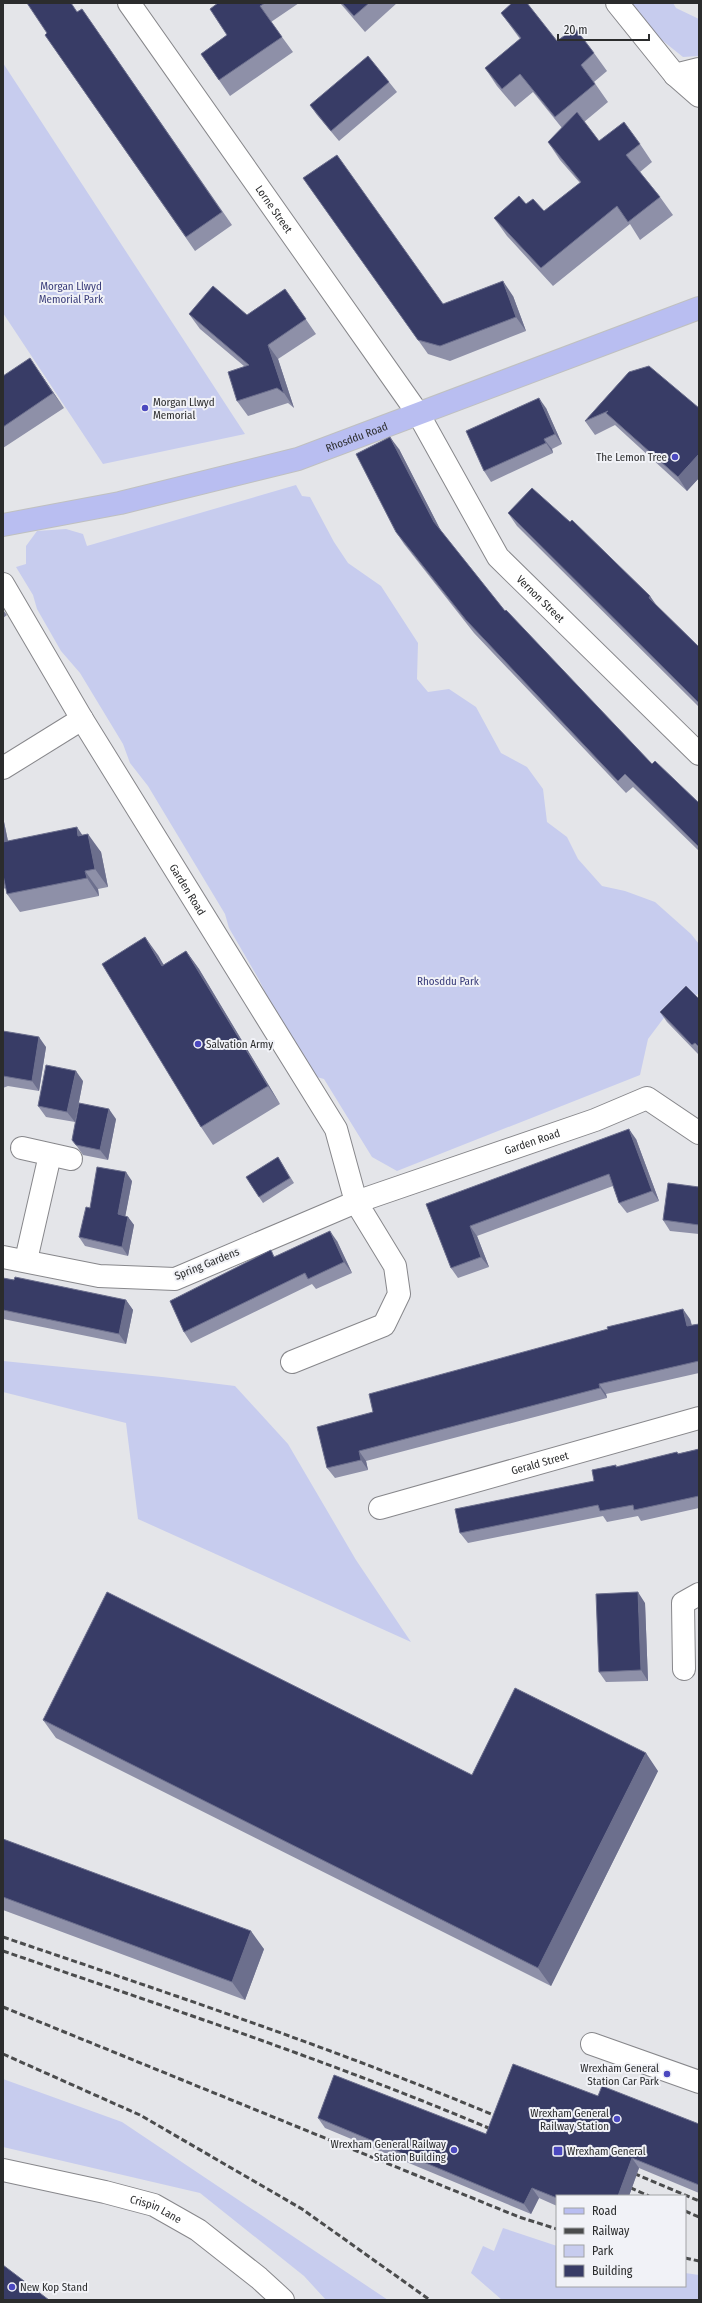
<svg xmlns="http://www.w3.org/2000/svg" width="702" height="2303" font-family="'Fira Sans Condensed',sans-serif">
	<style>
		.green { fill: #c7ccee }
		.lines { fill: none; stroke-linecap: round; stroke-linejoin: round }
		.minor-casing { stroke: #87878b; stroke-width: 24 }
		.major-casing { stroke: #bfc0c0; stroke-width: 24 }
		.minor { stroke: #fff; stroke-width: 22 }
		.major { stroke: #b9bef1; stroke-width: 22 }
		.rail { stroke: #4b4c4d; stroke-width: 3; stroke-dasharray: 6 3; stroke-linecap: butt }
		.wall { fill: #8e90a8 }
		.shaded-wall { fill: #6c6f8d }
		.building { fill: #383c66; stroke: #6c6f8d }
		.poi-dot { fill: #4b48bf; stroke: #f1f2f7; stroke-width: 1.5 }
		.labels { text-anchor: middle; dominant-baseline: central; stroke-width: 4; stroke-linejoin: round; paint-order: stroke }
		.street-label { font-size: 11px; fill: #2b2c2d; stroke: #f1f2f7 }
		.park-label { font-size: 11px; fill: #3b3e7b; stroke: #f1f2f7 }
		.poi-label { font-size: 11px; fill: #2b2c2d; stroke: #f1f2f7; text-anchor: start }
	</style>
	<rect width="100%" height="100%" fill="#e4e5e9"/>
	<path class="green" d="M628 3H673L676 8 699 19V56L683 57 643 25Z
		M3 63 245 434 103 464 3 313Z
		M296 485 302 496 310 497 334 542 348 563 381 586 418 643 417 679 428 692 449 689 476 707 501 753 527 767 543 789 547 822 567 837 578 859 602 886 625 891 655 902 691 934 699 944V993L683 1006 675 1003 648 1039 640 1075 397 1171 372 1157 324 1079 313 1076 288 1037 258 978 229 928 225 914 148 786 130 763 123 744 80 673 61 651 37 609 33 595 16 567 26 564V546L37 531 66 529 83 534 87 546Z
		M3 1361 162 1377 235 1386 288 1444 356 1560 411 1642 138 1519 126 1423 3 1392Z
		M3 2079 122 2122 388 2300H326L304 2276 200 2193 3 2147Z
		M503 2228 557 2246V2286H685V2273L699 2275V2300H502L471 2273 483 2246 494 2251Z"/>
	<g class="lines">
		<defs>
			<g id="minor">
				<path id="s1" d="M129 3 419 415 498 557 699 754"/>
				<path d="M617 3 675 75 699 96"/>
				<path d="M675 75 699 69"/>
				<path id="s2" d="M3 584 82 719 336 1129 356 1202 175 1279 99 1276 3 1257"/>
				<path d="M3 768 82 719"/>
				<path d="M22 1148 71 1159"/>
				<path d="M26 1260 50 1155"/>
				<path id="s3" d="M292 1362 384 1325 399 1294 395 1266 356 1202 595 1120 647 1098 699 1133"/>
				<path id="s4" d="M380 1508 699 1418"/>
				<path d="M684 1669 683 1603 699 1594"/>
				<path d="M592 2044 699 2082"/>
				<path id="s5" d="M3 2170 105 2192 154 2205 198 2230 259 2278 283 2300"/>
			</g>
			<g id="major">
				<path id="s6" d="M3 525 120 503 298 459 699 308"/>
			</g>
		</defs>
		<use href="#minor" class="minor-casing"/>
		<use href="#major" class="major-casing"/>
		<use href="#minor" class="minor"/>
		<use href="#major" class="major"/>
		<path class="rail" d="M3 1937C171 1994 339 2050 503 2119
			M3 1951C169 2008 336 2063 498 2132
			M3 2007 519 2217 557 2229
			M3 2054 140 2115 302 2209 430 2300
			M626 2170 699 2201
			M622 2184 649 2196
			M685 2211 699 2217
			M685 2258 699 2261"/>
	</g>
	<path class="wall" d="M218 3H299L271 22 293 52 230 96 201 54 227 35Z
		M340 3H397L365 32Z
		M82 9 232 225 195 251 45 35Z
		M501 13 557 41 594 53 607 71 594 82 608 102 584 122 599 141 640 144 652 162 640 172 660 197 673 215 640 240 630 224 553 286 507 236 494 218 526 204 544 211 580 183 560 160 548 142 562 128 533 92 515 107 497 86 485 68 520 39Z
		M389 82 397 92 339 141 317 115 310 105Z
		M303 178 443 304 513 296 526 331 450 361 428 354Z
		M285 289 316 334 278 359 294 408 288 403 248 416 237 401 244 366 200 329 189 314 247 315Z
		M629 372 699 408V478L687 491 615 425 595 435 585 421Z
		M40 373 64 408 3 448V376Z
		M546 408 562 444 552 449 553 453 491 482 484 471Z
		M399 449 441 531 505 611 652 764 699 803V851L633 787 626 793 474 633 404 544 396 532Z
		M508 513 656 605 699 647V707L517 526Z
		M3 610 7 615 3 618Z
		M3 817 8 841 83 835 101 852 108 887 98 889 99 896 20 912 7 894 6 888 3 889Z
		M186 951 199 969 280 1104 213 1145 201 1127 158 955 163 965Z
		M699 999V1055L667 1022 660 1012Z
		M3 1031 46 1047 39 1091 8 1086 3 1088Z
		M83 1081 75 1122 46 1117 38 1106Z
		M116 1119 108 1160 83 1155 76 1145Z
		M636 1139 659 1201 627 1213 619 1203 613 1186 477 1236 489 1267 458 1278 451 1268 426 1204Z
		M278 1157 294 1183 263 1203 259 1197Z
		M132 1181 125 1216 128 1217 134 1225 128 1256 85 1246 79 1237 90 1208Z
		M699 1187V1234L670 1231 663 1220Z
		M337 1241 352 1273 316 1289 312 1284 191 1343 184 1332 275 1256Z
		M3 1278 126 1300 133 1310 126 1344 3 1319Z
		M690 1319 692 1325 699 1324V1373L606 1394 607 1398 366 1461 368 1470 335 1478 327 1468 373 1412Z
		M699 1449V1508L641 1521 638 1516 607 1522 603 1516 468 1543 460 1533 594 1481 617 1467Z
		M645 1603 648 1681 606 1682 599 1672Z
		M43 1720 472 1775 658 1771 551 1986 56 1738Z
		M3 1839 264 1949 245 2000 3 1910Z
		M598 2096 699 2124V2193L639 2168 629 2196H557V2206L539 2198 531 2214 325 2128 318 2118 486 2134Z"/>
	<path class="shaded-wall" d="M503 281 513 296 526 331 516 317Z
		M268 345 278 359 294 408 284 393Z
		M30 358 40 373 64 408 53 393Z
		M539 398 546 408 562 444 555 434Z
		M390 437 399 449 443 535 434 522Z
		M544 439 552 449 553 453 546 443Z
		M699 454V478L687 491 678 477Z
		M650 596 659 609 649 598Z
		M3 817 12 861 3 848Z
		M77 827 89 845 78 836Z
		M88 834 101 852 108 887 95 869Z
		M85 871 98 889 99 896 87 878Z
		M145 937 158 955 175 984 162 966Z
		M186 951 199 969 280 1104 268 1086Z
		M39 1037 46 1047 39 1091 32 1081Z
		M76 1071 83 1081 75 1122 67 1112Z
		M109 1109 116 1119 108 1160 100 1150Z
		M629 1129 636 1139 659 1201 652 1191Z
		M126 1172 132 1181 124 1223 118 1214Z
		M128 1217 134 1225 128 1256 122 1247Z
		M470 1226 477 1236 489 1267 481 1257Z
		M330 1231 337 1241 352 1273 344 1262Z
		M126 1300 133 1310 126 1344 119 1334Z
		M683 1309 690 1319 694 1336 687 1326Z
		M599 1384 606 1394 607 1398 600 1388Z
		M359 1451 366 1461 368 1470 361 1460Z
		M638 1592 645 1603 648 1681 641 1670Z
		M646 1753 658 1771 551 1986 538 1968Z
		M251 1931 264 1949 245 2000 232 1982Z
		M632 2158 639 2168 629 2196H618Z
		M532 2188 539 2198 531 2214 524 2204Z"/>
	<path class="building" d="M27 3H71L77 12 82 9 222 212 186 237 45 35 47 33Z
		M218 3H265L260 6 282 37 219 80 201 54 227 35 210 9Z
		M342 3H369L354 16Z
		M512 3H527L557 41 575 28 594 53 581 65 595 84 555 117 520 74 502 89 485 68 521 38 501 13Z
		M368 56 389 82 331 131 310 105Z
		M577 112 599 141 624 122 640 144 626 155 660 197 628 222 617 206 541 268 494 218 519 196 526 204 533 199 544 211 581 182 548 142Z
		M337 155 443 304 503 281 516 317 440 346 418 340 303 178Z
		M213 286 247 315 285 289 306 319 268 345 284 393 277 388 237 401 228 372 249 365 189 314Z
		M30 358 53 393 3 427V376Z
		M649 366 699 408V454L678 477 606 413 608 411 585 421 629 372Z
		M539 398 555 434 544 439 546 443 484 471 466 431Z
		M390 437 434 522 505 611 506 610 652 764 655 761 699 803V847L625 774 618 781 466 620 396 532 356 454Z
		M532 488 570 522 572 520 650 596 649 598 699 647V703L508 513Z
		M77 827 78 836 88 834 95 869 85 871 87 878 7 894 3 875V842Z
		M145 937 162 966 186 951 268 1086 201 1127 102 964Z
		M686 986 699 999V1047L695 1043 692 1045 660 1012Z
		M3 1031 39 1037 32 1081 3 1076Z
		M46 1065 76 1071 67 1112 38 1106Z
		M79 1103 109 1109 100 1150 76 1145 72 1140Z
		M629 1129 652 1191 619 1203 609 1174 470 1226 481 1257 451 1268 426 1204Z
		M278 1157 290 1178 259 1197 246 1177Z
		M97 1167 126 1172 118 1214 128 1217 122 1247 79 1237 86 1207 90 1208Z
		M668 1183 699 1187V1225L663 1220Z
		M330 1231 344 1262 308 1279 305 1273 184 1332 170 1301 271 1250 274 1257Z
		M15 1277 126 1300 119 1334 3 1310V1278L14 1280Z
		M683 1309 687 1326 699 1324V1361L599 1384 600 1388 359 1451 361 1460 327 1468 317 1427 373 1412 369 1394 608 1329 607 1327Z
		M699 1449V1496L634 1510 633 1505 600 1511 598 1505 460 1533 455 1509 594 1481 592 1470 616 1465V1467L677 1452 678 1454Z
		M107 1592 472 1775 515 1688 646 1753 538 1968 43 1720Z
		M638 1592 641 1670 599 1672 596 1594Z
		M3 1839 251 1931 232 1982 3 1897Z
		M513 2064 598 2096 602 2086 699 2124V2185L632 2158 618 2196H557V2198L532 2188 524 2204 318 2118 334 2075 486 2134Z
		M3 2265 49 2300H3Z"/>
	<g class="poi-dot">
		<circle cx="145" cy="408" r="4"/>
		<circle cx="675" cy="457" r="4"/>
		<circle cx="198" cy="1044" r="4"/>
		<circle cx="667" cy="2074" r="4"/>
		<circle cx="617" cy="2119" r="4"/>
		<circle cx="454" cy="2150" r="4"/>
		<rect x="553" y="2146" width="10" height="10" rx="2"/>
		<circle cx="12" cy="2287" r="4"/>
	</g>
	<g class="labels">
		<g class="street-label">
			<text stroke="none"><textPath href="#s1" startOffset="252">Lorne Street</textPath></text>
			<text stroke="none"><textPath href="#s6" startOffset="365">Rhosddu Road</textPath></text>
			<text stroke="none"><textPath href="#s1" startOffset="726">Vernon Street</textPath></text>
			<text stroke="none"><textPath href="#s2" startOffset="357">Garden Road</textPath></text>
			<text stroke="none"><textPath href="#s3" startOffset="423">Garden Road</textPath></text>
			<text transform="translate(207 1264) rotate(-22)">Spring Gardens</text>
			<text stroke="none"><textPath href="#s4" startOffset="166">Gerald Street</textPath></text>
			<text stroke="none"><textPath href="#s5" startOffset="158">Crispin Lane</textPath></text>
		</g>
		<g class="park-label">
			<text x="71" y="286">Morgan Llwyd<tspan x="71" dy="13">Memorial Park</tspan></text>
			<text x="448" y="981">Rhosddu Park</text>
		</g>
		<g class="poi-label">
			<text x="153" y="402">Morgan Llwyd<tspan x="153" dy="13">Memorial</tspan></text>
			<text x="667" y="457" text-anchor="end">The Lemon Tree</text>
			<text x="206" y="1044">Salvation Army</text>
			<text x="659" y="2068" text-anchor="end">Wrexham General<tspan x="659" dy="13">Station Car Park</tspan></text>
			<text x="609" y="2113" text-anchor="end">Wrexham General<tspan x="609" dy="13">Railway Station</tspan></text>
			<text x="446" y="2144" text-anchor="end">Wrexham General Railway<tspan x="446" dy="13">Station Building</tspan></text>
			<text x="567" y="2151">Wrexham General</text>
			<text x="20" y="2287">New Kop Stand</text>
		</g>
	</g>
	<rect width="702" height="2303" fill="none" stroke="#2b2c2d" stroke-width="8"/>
	<rect x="556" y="2195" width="130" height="92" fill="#f1f2f7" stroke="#a2a3a6"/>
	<rect x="564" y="2208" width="20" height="6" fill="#b9bef1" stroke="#a2a3a6"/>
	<text x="592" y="2215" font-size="12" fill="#2b2c2d">Road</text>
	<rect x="564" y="2228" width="20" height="6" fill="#4b4c4d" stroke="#a2a3a6"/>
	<text x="592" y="2235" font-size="12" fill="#2b2c2d">Railway</text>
	<rect x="564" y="2245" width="20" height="12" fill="#c7ccee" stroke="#a2a3a6"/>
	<text x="592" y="2255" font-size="12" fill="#2b2c2d">Park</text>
	<rect x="564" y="2265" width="20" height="12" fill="#383c66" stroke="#a2a3a6"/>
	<text x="592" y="2275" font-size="12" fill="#2b2c2d">Building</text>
	<path d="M558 34v6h91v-6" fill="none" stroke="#2b2c2d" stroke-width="2"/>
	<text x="564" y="34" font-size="12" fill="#2b2c2d" stroke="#f1f2f7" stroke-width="3" paint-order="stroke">20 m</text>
</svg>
